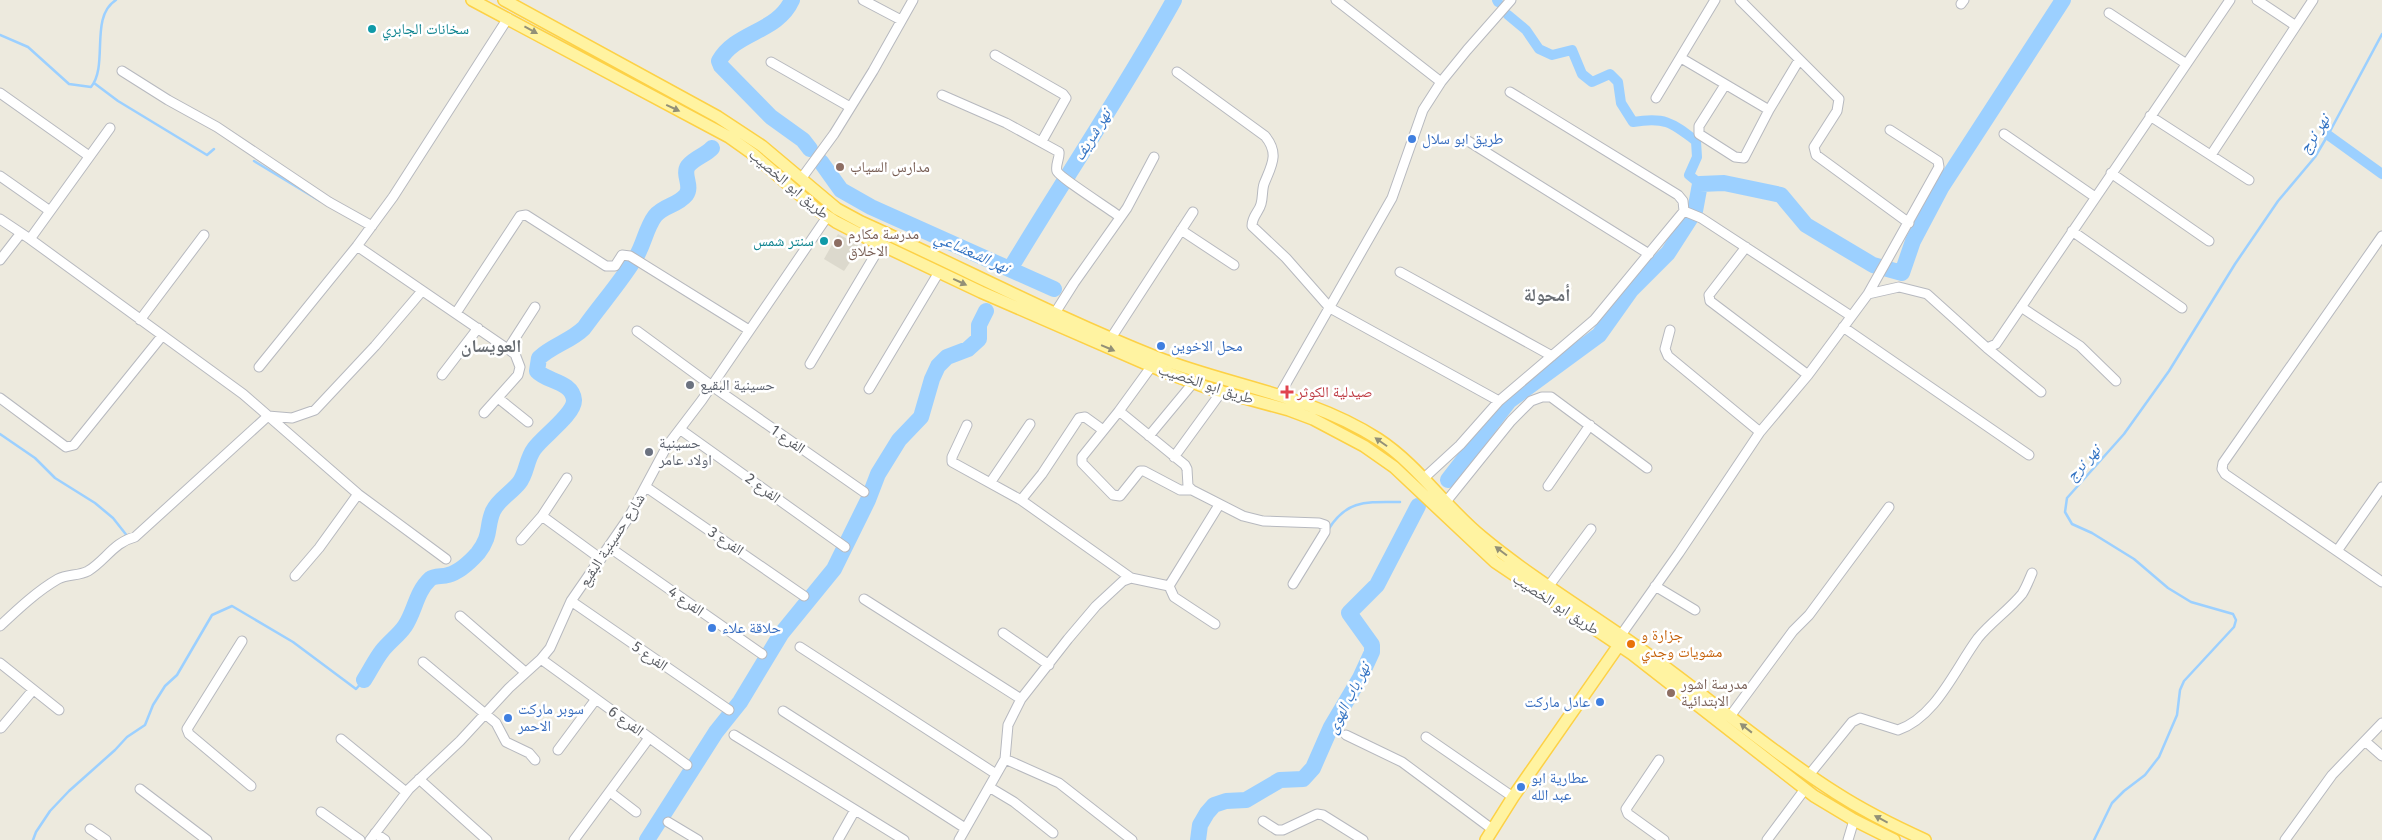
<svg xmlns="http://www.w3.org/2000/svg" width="2382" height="840" font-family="'Fira Sans','Noto Naskh Arabic',sans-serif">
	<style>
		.education { fill: #dcd9cd }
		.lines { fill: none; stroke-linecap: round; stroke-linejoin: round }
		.stream { stroke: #9cd0ff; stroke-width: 2.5 }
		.canal { stroke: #9cd0ff; stroke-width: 10 }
		.river { stroke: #9cd0ff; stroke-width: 16 }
		.minor-casing { stroke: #b7b9bf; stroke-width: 11 }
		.major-casing { stroke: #fdd146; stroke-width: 14 }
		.minor { stroke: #fff; stroke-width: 9 }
		.major { stroke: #fff3a1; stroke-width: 11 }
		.oneway { fill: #929077 }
		.culture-dot { fill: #0f9aa8; stroke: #fff; stroke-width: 2 }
		.shop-dot { fill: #3f7fe0; stroke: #fff; stroke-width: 2 }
		.education-dot { fill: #8d6e63; stroke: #fff; stroke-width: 2 }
		.worship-dot { fill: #6b7280; stroke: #fff; stroke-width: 2 }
		.health-dot { fill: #e0444e; stroke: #fff; stroke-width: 2 }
		.food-dot { fill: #e8710a; stroke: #fff; stroke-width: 2 }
		.labels { text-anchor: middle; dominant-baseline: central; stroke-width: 5; stroke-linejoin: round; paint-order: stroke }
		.culture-label { font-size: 15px; fill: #0d838f; stroke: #fff; text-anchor: start }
		.shop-label { font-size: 15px; fill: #366cbe; stroke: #fff; text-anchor: start }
		.education-label { font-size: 15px; fill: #785e54; stroke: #fff; text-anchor: start }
		.street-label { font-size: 15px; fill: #585b61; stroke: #fff }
		.worship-label { font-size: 15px; fill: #5b616d; stroke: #fff; text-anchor: start }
		.health-label { font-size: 15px; fill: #be3a42; stroke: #fff; text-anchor: start }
		.food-label { font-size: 15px; fill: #c56008; stroke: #fff; text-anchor: start }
		.water-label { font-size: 16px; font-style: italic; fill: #3373c3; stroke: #fff }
		.quarter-label { font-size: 18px; font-weight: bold; fill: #686d73; stroke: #fff }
	</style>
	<rect width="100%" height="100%" fill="#edeade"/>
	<path class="education" d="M838 234 861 246 844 271 824 259Z"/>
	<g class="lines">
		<path class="stream" d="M787 0 791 2
			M0 35 28 47 69 84 91 87C109 65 89 17 116 0
			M94 83 118 101 207 155 214 149
			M254 161 320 201
			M0 434 35 458 55 478 95 503 113 518 128 537
			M1328 530C1347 499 1367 502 1400 502
			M33 840 36 832 50 811 69 791 115 750 127 737 145 725 153 705 165 686 177 675 212 615 232 606 293 642 356 689 364 680
			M2094 840 2112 803 2124 791 2145 775 2159 757 2177 715 2180 690 2184 681 2234 627 2236 620 2233 614 2191 602 2168 588 2134 559 2092 533 2072 524 2065 512 2067 498 2124 434 2169 371 2235 264 2278 201 2315 157 2328 135 2382 34"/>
		<path class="canal" d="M1497 0 1498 2
			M1508 15 1526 30 1539 49 1552 55 1572 50 1582 74 1592 82 1610 74 1618 82 1621 103 1633 122C1665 117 1671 122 1696 141L1697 157 1689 175 1700 184
			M2328 135 2382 174"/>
		<path class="river" d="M792 0C777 33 736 31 719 61L721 66 771 117 803 140 810 149
			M821 162 841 190 871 207 1054 289
			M1010 269C1064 179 1123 92 1174 0
			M1448 480 1509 401 1599 335 1631 290 1668 253 1695 211 1700 184 1724 183 1781 195 1806 225 1873 265 1902 273 1913 241 1941 188 2063 0
			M364 680C370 671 375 660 382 651 389 642 399 635 405 626 415 611 416 592 430 579 435 575 442 577 448 575 460 572 470 562 478 553 492 535 486 527 493 511 498 500 511 493 519 483 527 473 526 460 534 449 542 437 575 414 574 400 572 381 547 382 537 371L539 358C553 345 571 341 584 328 601 304 621 282 636 257 644 244 646 228 655 216 664 205 677 206 686 195 693 186 682 175 688 166 694 158 706 155 712 148
			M647 840 716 732 740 702 781 634 834 569 868 500 878 474 899 440 921 417 932 379 938 366 947 357 968 349 979 339V325L986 311
			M1198 840 1200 825 1207 813 1214 805 1226 801 1246 800 1280 780 1303 779 1313 768 1331 727 1360 678 1372 652V645L1349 613 1377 585 1418 506"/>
		<defs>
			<path id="minor" d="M863 0 901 20
				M1336 0 1441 82
				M1740 0 1839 99 1837 111 1814 147 1816 155 1909 223
				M2257 0 2296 26
				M1961 4 1964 0
				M2109 13 2185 63
				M995 55 1063 94 1066 98 1042 141
				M1681 58 1769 110
				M771 62 850 107
				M122 71 168 100 217 127 329 202 372 226
				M1177 72 1265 136C1280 154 1271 166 1264 184 1262 190 1263 197 1261 204 1259 212 1252 216 1252 226L1286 258 1330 308 1499 401
				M1725 85 1699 126V134L1735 157 1744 158 1769 110 1799 60
				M0 93 89 156
				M942 95 1006 123 1059 152C1060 158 1055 165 1057 171 1059 177 1111 210 1120 217
				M1656 98 1715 0
				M2150 116 2249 180
				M2004 134 2095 197
				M1468 141 1649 254
				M2211 155 2313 0
				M2111 173 2209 241
				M0 176 50 211
				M801 179 834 134 873 71 913 0
				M1684 211 1701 218 1851 316
				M0 219 30 239 243 394 358 494 446 559
				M1181 230 1234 265
				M2072 231 2182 308
				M2382 236 2223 463 2222 469 2225 474 2382 582
				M30 239 110 128
				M357 246 515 354 520 367 518 375 484 413
				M1746 247 1709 295 1710 301 1808 375
				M0 260 21 233
				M1400 272 1552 356
				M1868 294 1899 287 1927 294 1987 348 1996 344 2230 0
				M2021 307 2080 346 2116 381
				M456 313 520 216 526 215 606 266H615L622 255 630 256 749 330
				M1055 313 1074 283 1127 208 1154 157
				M140 320 204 235
				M1843 327 2029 455
				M1670 330 1665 349 1668 356 1760 432
				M637 331 712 386 864 492
				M1111 338 1193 212
				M1987 348 2041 392
				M508 349 535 307
				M810 364 881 245
				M259 367 357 246 393 197 508 18
				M1151 367 1119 411 1185 465 1187 469 1188 486 1192 490 1243 516 1263 521 1319 523 1325 525V532L1293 584
				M442 375 478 328
				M869 389 939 272
				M1280 394 1392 198 1423 110 1441 82 1467 50 1511 0
				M0 398 66 447 74 445 162 336
				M498 398 528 422
				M1119 411 1082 457V463L1113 495 1120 496 1140 471H1144L1180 490H1192
				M967 425 952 457V462L1021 500 1131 578
				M681 430 845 547
				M1149 436 1193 383
				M1174 457 1222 391
				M1423 479 1460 445 1499 401 1594 320 1684 211 1683 201 1678 195 1510 92
				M990 483 1030 424
				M1548 486 1590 425
				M646 487 804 596
				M1021 500 1042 474 1079 418 1085 417 1103 430
				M1445 503 1511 421 1531 401 1542 397H1551L1647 468
				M542 516 601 559
				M521 540 542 516 567 478
				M609 547 762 654
				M2337 551 2382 487
				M295 576 319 548 358 494
				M1169 586 1219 505
				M1655 586 1695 610
				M1548 587 1591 529
				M864 599 1021 699
				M571 601 729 710
				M460 616 525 672
				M0 626C17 610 37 591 58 579 67 574 79 576 88 571 105 561 114 542 135 537L268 416 292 418 315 410 375 346 422 291
				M1003 633 1049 665
				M1621 635 1679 553 1760 432 1808 375 1868 294 1939 167 1938 161 1890 130
				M242 641 187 729 189 734 251 786
				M800 647 996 774
				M541 659 687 765
				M423 662 496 723 506 742 529 753 535 760
				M0 663 59 710
				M783 711 965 828
				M1731 715 1793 631 1809 615 1889 507
				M1 728 33 690
				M734 735 904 840
				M1346 735 1402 762 1492 829
				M1426 737 1513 797
				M341 739 406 792
				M2365 741 2382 756
				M558 750 596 699
				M1005 759 1059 783 1132 840
				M1659 760 1626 809 1628 814 1664 840
				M1809 775 1852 722 1860 718 1898 730C1936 717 1955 669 1978 638 1991 622 2009 610 2022 594 2026 588 2029 580 2032 573
				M419 779 487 840
				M989 787 1014 802 1053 833
				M140 789 207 840
				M610 792 636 812
				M321 812 360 840
				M1263 821 1277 830H1283L1317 814 1323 815 1363 840
				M668 822 698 840
				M90 829 106 840
				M375 833 385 840
				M370 840 409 789 460 741 509 688 541 659 550 648 571 601 629 517 667 446 702 400 827 217
				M574 840 649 738
				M838 840 855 810
				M959 840 1005 759 1008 725 1021 699 1068 639 1096 606 1123 581 1131 578 1169 586 1174 597 1215 624
				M1767 840 1805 789
				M1848 840 1854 820
				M2285 840 2332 775 2382 723"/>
			<path id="major" d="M472 0 729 137 753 154 815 208 836 222 867 238 981 292 1165 372 1208 388 1289 410 1313 419 1364 446 1394 467 1495 562 1632 654 1814 796 1854 820 1894 840
				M504 0 718 117 762 146 837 209 861 222C959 266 1055 317 1156 357 1230 386 1310 395 1378 439 1418 465 1445 507 1482 537 1535 581 1595 616 1650 656 1712 701 1772 752 1836 793 1864 811 1894 826 1925 840
				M1486 840 1513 797 1619 645"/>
		</defs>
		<use href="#minor" class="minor-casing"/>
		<use href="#major" class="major-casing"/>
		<use href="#minor" class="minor"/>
		<use href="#major" class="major"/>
	</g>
	<defs><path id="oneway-solid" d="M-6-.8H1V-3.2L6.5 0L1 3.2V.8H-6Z" transform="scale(1.25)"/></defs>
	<g class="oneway">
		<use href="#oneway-solid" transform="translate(531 30) rotate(29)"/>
		<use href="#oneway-solid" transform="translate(673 108) rotate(25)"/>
		<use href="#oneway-solid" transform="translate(960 282) rotate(25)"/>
		<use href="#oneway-solid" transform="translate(1108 348) rotate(23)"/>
		<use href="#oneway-solid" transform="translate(1381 442) rotate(-145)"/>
		<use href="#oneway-solid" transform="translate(1501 551) rotate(-143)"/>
		<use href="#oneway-solid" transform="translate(1746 728) rotate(-142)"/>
		<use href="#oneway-solid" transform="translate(1881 819) rotate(-152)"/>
	</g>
	<g class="culture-dot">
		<circle cx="372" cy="29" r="5"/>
		<circle cx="824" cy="241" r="5"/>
	</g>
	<g class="shop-dot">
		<circle cx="1412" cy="139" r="5"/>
		<circle cx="1161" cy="346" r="5"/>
		<circle cx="712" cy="628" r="5"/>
		<circle cx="1600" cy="702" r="5"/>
		<circle cx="508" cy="718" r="5"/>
		<circle cx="1521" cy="787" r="5"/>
	</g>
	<g class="education-dot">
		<circle cx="840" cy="167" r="5"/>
		<circle cx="838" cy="243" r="5"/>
		<circle cx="1671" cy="693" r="5"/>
	</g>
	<g class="worship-dot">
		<circle cx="690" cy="385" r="5"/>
		<circle cx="649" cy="452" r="5"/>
	</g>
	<path class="health-dot" d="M1284.5 384.5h5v5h5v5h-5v5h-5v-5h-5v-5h5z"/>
	<circle class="food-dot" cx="1631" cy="644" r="5"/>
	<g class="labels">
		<g class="culture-label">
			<text x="382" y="29">سخانات الجابري</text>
			<text x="814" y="241" text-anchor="end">سنتر شمس</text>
		</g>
		<g class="shop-label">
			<text x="1422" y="139">طريق ابو سلال</text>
			<text x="1171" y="346">محل الاخوين</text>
			<text x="722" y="628">حلاقة علاء</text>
			<text x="1590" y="702" text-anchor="end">عادل ماركت</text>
			<text x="518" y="709">سوبر ماركت<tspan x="518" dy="17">الاحمر</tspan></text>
			<text x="1531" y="778">عطارية ابو<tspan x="1531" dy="17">عبد الله</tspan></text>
		</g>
		<g class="education-label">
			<text x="850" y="167">مدارس السياب</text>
			<text x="848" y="234">مدرسة مكارم<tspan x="848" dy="17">الاخلاق</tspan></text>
			<text x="1681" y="684">مدرسة اشور<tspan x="1681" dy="17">الابتدائية</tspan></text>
		</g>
		<g class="street-label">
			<text transform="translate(789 184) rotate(40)">طريق ابو الخصيب</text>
			<text transform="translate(1206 384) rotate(18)">طريق ابو الخصيب</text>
			<text transform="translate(788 439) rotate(35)">الفرع 1</text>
			<text transform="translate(763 488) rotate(36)">الفرع 2</text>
			<text transform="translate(612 540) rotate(-57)">شارع حسينية البقيع</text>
			<text transform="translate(726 541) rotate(34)">الفرع 3</text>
			<text transform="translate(686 601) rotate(35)">الفرع 4</text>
			<text transform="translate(1556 604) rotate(33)">طريق ابو الخصيب</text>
			<text transform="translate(650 656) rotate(35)">الفرع 5</text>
			<text transform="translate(626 721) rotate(36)">الفرع 6</text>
		</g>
		<g class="worship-label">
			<text x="700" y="385">حسينية البقيع</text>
			<text x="659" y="443">حسينية<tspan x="659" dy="17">اولاد عامر</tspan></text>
		</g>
		<g class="health-label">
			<text x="1297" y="392">صيدلية الكوثر</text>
		</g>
		<g class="food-label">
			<text x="1641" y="635">جزارة و<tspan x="1641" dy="17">مشويات وجدي</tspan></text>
		</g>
		<g class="water-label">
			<text transform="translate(2314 134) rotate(-57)">نهر نرج</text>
			<text transform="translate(1092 135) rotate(-59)">نهر شريف</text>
			<text transform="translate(972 252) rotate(24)">نهر الشعشاعي</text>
			<text transform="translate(2083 463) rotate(-48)">نهر نرج</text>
			<text transform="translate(1348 698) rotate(-63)">نهر باب الهوى</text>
		</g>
		<g class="quarter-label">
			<text x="1547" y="295">أمحولة</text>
			<text x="491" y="346">العويسان</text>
		</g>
	</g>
</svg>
